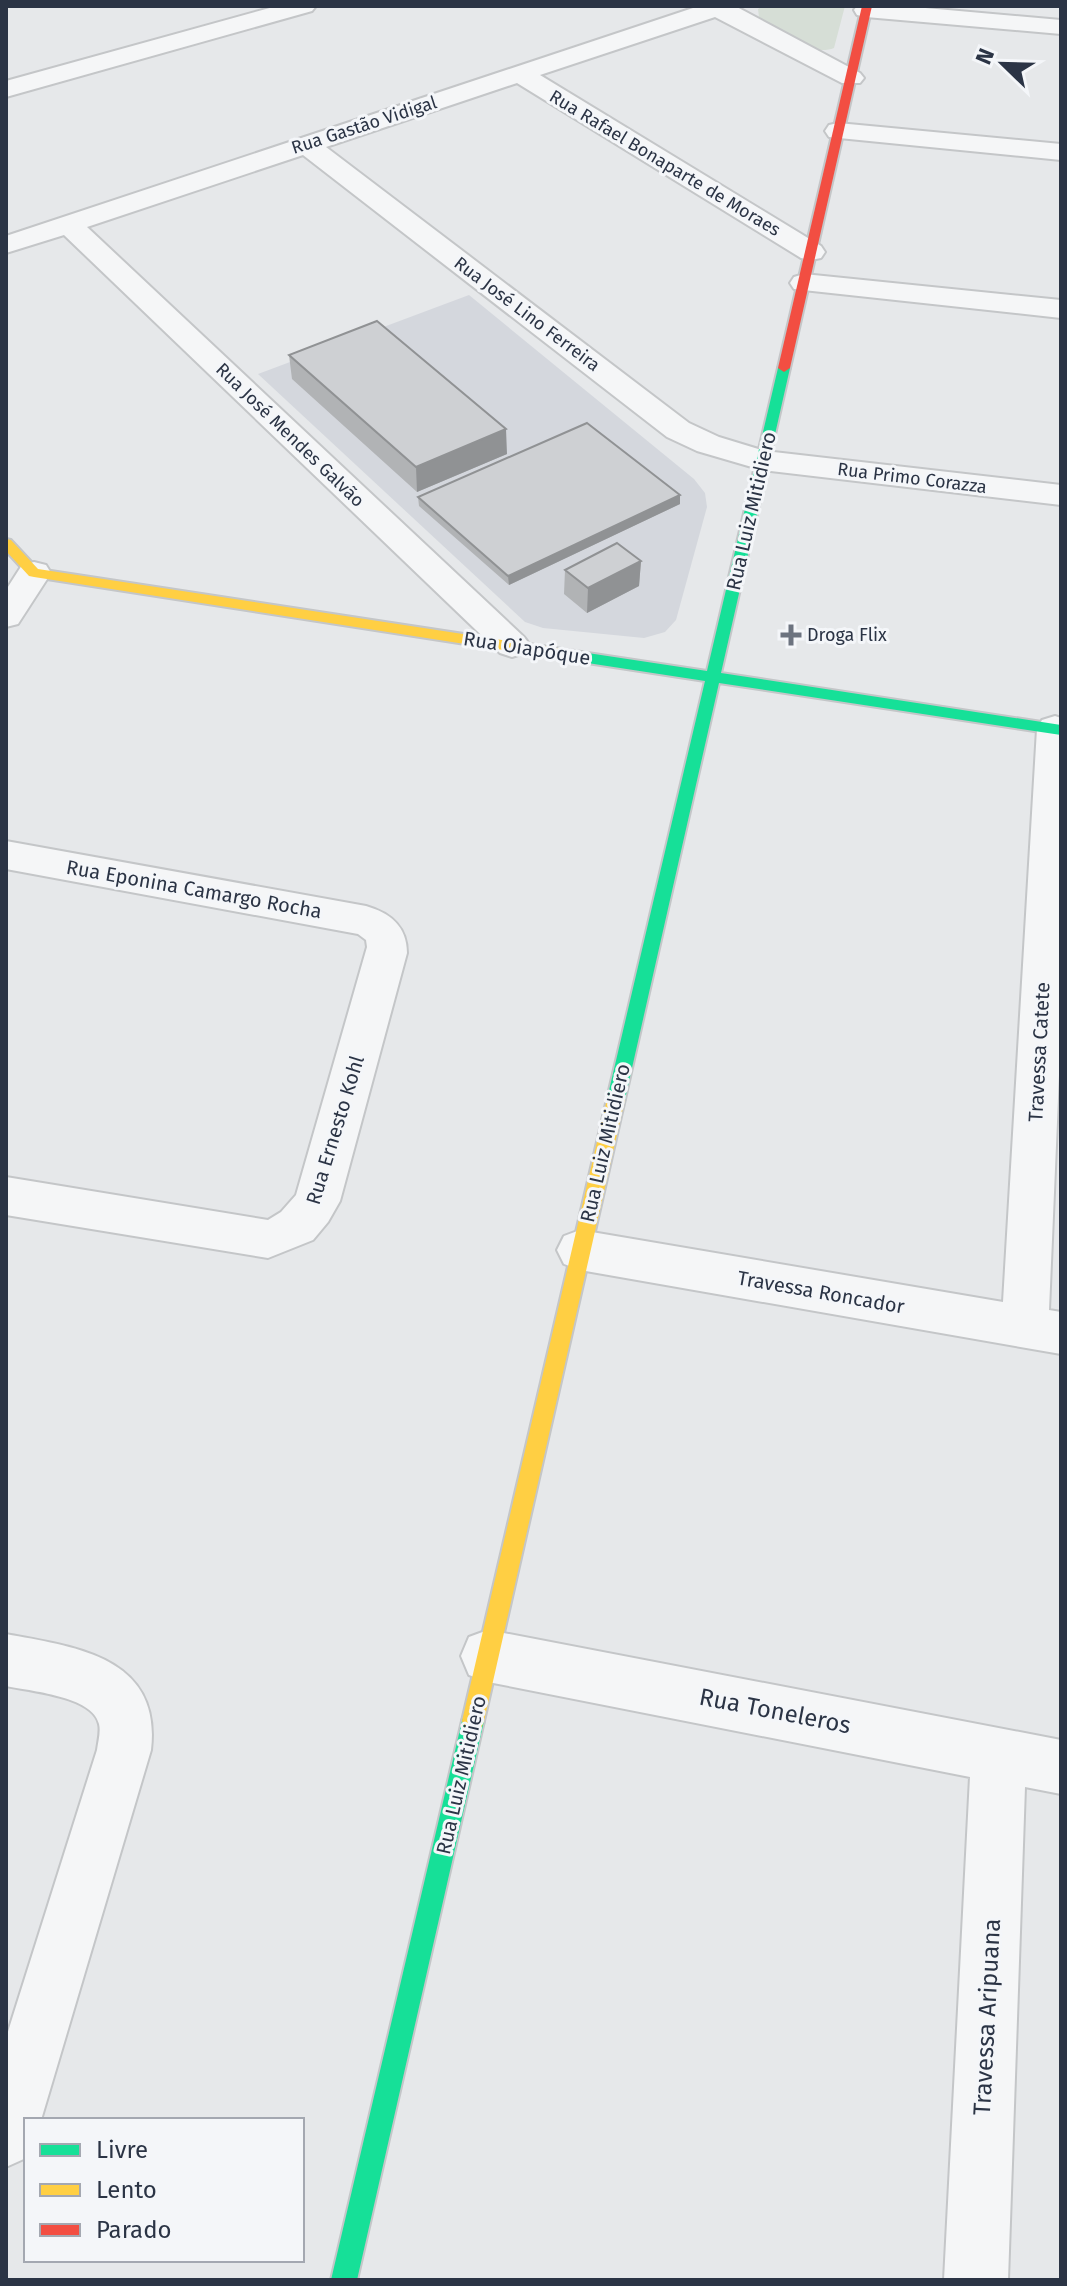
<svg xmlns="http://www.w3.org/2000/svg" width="1067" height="2286" font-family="'Fira Sans',sans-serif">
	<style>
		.built { fill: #d4d7dd }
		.green { fill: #d6ded6 }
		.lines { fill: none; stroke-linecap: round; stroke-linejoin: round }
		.street-casing { stroke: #c4c6c8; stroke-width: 4 }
		.fast-casing { stroke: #c4c6c8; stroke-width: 4 }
		.slow-casing { stroke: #c4c6c8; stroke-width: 4 }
		.jam-casing { stroke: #c4c6c8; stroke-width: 4 }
		.street { fill: #f5f6f7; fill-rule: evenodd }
		.fast { fill: #16e098; fill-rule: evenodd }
		.slow { fill: #ffcf43; fill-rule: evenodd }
		.jam { fill: #f24e42; fill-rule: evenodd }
		.wall { fill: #b1b3b5 }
		.shaded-wall { fill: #909294 }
		.building { fill: #ced0d3; stroke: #909294; stroke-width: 2 }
		.poi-dot { fill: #6c737f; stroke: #f4f6f9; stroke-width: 3 }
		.labels { text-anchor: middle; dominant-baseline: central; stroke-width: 6; stroke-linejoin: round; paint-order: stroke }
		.far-street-label { font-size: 18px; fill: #2b3445; stroke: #f4f6f9 }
		.far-poi-label { font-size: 18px; fill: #2b3445; stroke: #f4f6f9; text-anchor: start }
		.street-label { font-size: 20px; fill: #2b3445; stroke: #f4f6f9 }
		.near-street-label { font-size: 24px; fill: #2b3445; stroke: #f4f6f9 }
	</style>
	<rect width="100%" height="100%" fill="#e6e8ea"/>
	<path class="built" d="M469 295 694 479 705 493 707 507 676 620 665 632 644 638 543 628 525 622 258 374Z"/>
	<path class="green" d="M763 6H845L834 48C809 58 780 30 759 17L758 9Z"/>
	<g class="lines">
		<defs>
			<path id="street" d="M277 6H316L312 11 6 97V81Z
				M699 6H735L860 73 864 78 860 83H842L715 17 540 75 821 246 825 252 821 258 811 260 801 258 517 83 326 147 689 423 719 437 765 451 1061 485V505L762 470 697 451 667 437 303 155 87 227 524 637 530 645 524 653 512 657 500 653 64 235 6 253V236Z
				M857 6H903L1061 20V34L866 17 857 15 854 10Z
				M838 123 1061 144V160L829 137 825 131 829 125Z
				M804 274 1061 300V318L794 289 790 283 794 277Z
				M34 562 46 565 51 573 18 624 6 627V590L22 565Z
				M1055 716 1061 718V1028L1049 1310 1061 1312V1354L580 1270 564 1264 557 1250 564 1236 580 1230 1003 1302 1037 729 1042 720Z
				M6 841 366 906C390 913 407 926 407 953L340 1201 328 1222 313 1240 268 1258 6 1215V1177L268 1220 281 1212 296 1195 367 947 366 940 358 934 6 869Z
				M488 1630 1061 1740V1794L1025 1787 1008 2280H944L970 1777 488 1682 469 1675 461 1656 469 1637Z
				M6 1634C76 1647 162 1657 151 1750L41 2120H26V2158L6 2167V2038L97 1750C98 1742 101 1732 99 1724 93 1696 29 1691 6 1686Z"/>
			<path id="fast" d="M784 364 790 368 721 673 1061 725V735L719 683 625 1099 622 1104H610L607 1099 705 681 581 662 574 657 581 652 707 671 778 368Z
				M473 1710 481 1713 484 1721 357 2280H331L462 1721 465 1713Z"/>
			<path id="slow" d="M6 539 11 540 38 569 581 652 588 657 581 662 34 577 29 576 6 551Z
				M616 1092 622 1094 625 1099 484 1721 481 1729 473 1732 465 1729 462 1721 607 1099 610 1094Z"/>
			<path id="jam" d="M862 6H872L790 368 784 372 778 368Z"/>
		</defs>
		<use href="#street" class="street-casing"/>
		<use href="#fast" class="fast-casing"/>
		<use href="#slow" class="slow-casing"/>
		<use href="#jam" class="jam-casing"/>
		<use href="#street" class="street"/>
		<use href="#fast" class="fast"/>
		<use href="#slow" class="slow"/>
		<use href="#jam" class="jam"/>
	</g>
	<path class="wall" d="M289 355 507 454 417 492 292 379Z
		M418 497 680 504 509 585 419 506Z
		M641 561 639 586 587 613 564 594 565 570Z"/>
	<path class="shaded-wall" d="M506 429 507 454 417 492 416 467Z
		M680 495V504L509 585 508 576Z
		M641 561 639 586 587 613 588 588Z"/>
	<path class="building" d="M377 321 506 429 416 467 289 355Z
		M587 423 680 495 508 576 418 497Z
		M617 543 641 561 588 588 565 570Z"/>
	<path class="poi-dot" d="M787 623h8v8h8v8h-8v8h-8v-8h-8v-8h8z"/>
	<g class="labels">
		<g class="far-street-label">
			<text transform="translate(364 125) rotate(-18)">Rua Gastão Vidigal</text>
			<text transform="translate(665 163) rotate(31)">Rua Rafael Bonaparte de Moraes</text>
			<text transform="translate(527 314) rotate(37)">Rua José Lino Ferreira</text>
			<text transform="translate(290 435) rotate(44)">Rua José Mendes Galvão</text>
			<text transform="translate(912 478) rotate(7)">Rua Primo Corazza</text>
		</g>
		<g class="far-poi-label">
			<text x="807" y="635">Droga Flix</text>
		</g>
		<g class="street-label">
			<text transform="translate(751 511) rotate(-77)">Rua Luiz Mitidiero</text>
			<text transform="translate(527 648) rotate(9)">Rua Oiapóque</text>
			<text transform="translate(194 889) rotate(10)">Rua Eponina Camargo Rocha</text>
			<text transform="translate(1039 1052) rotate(-87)">Travessa Catete</text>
			<text transform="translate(335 1130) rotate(-73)">Rua Ernesto Kohl</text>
			<text transform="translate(605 1143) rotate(-77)">Rua Luiz Mitidiero</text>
			<text transform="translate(821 1292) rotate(10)">Travessa Roncador</text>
			<text transform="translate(461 1775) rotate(-77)">Rua Luiz Mitidiero</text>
		</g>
		<g class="near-street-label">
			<text transform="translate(775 1711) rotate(11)">Rua Toneleros</text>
			<text transform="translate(987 2017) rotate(-87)">Travessa Aripuana</text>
		</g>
	</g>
	<rect width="1067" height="2286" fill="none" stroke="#2b3445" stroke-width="16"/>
	<rect x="24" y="2118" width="280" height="144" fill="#f4f6f9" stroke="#a4a8b1" stroke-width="2"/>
	<rect x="40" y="2144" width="40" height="12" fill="#16e098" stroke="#a4a8b1" stroke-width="2"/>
	<text x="96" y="2158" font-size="24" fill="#2b3445">Livre</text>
	<rect x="40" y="2184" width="40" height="12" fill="#ffcf43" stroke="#a4a8b1" stroke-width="2"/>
	<text x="96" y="2198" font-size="24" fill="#2b3445">Lento</text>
	<rect x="40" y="2224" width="40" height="12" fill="#f24e42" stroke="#a4a8b1" stroke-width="2"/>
	<text x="96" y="2238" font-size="24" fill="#2b3445">Parado</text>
	<g transform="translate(1003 64) rotate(293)" stroke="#f4f6f9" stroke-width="6" paint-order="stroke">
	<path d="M0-6L14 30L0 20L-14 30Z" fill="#2b3445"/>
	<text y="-12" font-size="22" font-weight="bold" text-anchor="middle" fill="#2b3445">N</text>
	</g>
</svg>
